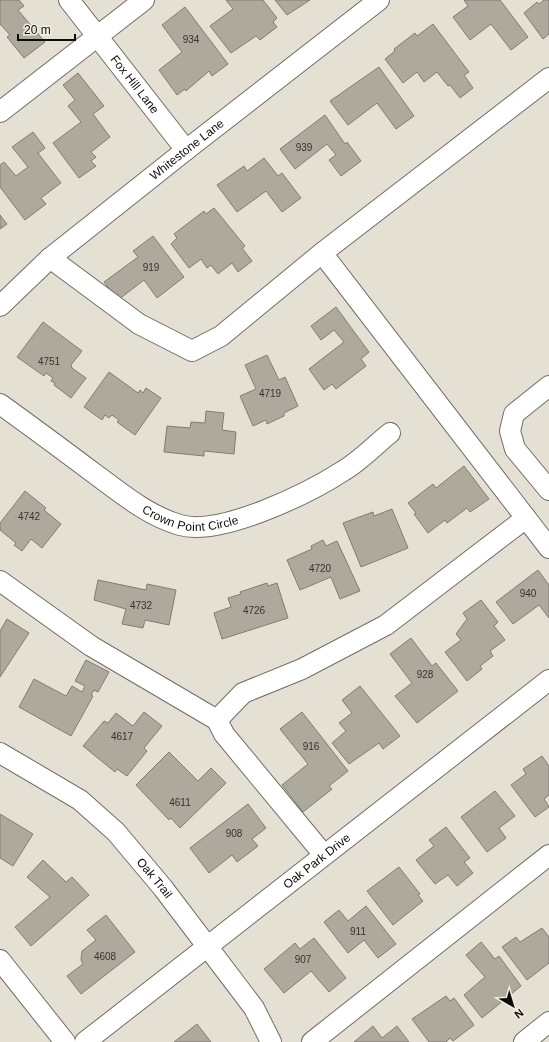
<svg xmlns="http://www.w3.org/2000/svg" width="549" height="1042" font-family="Helvetica,sans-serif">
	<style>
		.building { fill: #ada99d; stroke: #817d72 }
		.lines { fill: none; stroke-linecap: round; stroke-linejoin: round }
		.minor-casing { stroke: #726e63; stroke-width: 22 }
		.minor { stroke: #fff; stroke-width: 20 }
		.labels { text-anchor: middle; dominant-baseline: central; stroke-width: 3; stroke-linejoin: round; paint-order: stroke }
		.number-label { font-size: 10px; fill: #36332d }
		.street-label { font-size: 12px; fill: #0e0c08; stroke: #f2ede1 }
	</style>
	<rect width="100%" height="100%" fill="#e5e0d4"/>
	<path class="building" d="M0 0H19L24 6 18 10 45 42 24 58 7 37 10 35 0 24Z
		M226 0H263L277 18 273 22 277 27 260 40 256 36 231 53 210 26 233 9Z
		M275 0H310L287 15Z
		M464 0H500L528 37 511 50 491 24 470 40 453 17 468 6Z
		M544 0H549V34L543 39 524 13 537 2 539 4Z
		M185 7 228 64 212 76 209 71 186 91 185 89 177 95 159 70 182 52 162 25Z
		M433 24 469 72 464 75 473 88 460 98 450 85 448 86 437 72 424 82 417 72 403 83 385 59 395 51 394 49 415 33 417 36Z
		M379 67 414 116 396 129 377 103 348 125 330 101Z
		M78 73 104 106 93 114 110 137 91 152 96 157 91 161 96 166 79 178 53 143 81 122 68 106 75 100 63 85Z
		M325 115 345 144 347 142 361 161 341 176 329 160 336 155 327 144 295 169 280 149Z
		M33 132 45 148 38 153 61 183 41 198 46 204 25 220 0 187V165L4 162 16 176 28 167 12 147Z
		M264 158 278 176 282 173 301 198 282 212 266 191 237 212 217 185 244 166 247 171Z
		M214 208 245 246 242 248 252 261 238 272 232 263 218 274 211 265 207 268 201 259 189 268 171 244 177 238 174 234 204 211 206 214Z
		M0 215 7 224 0 229Z
		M153 236 184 277 157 298 144 280 118 300 104 282 138 257 133 251Z
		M336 307 369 352 361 359 366 366 336 389 332 384 324 390 309 369 344 342 334 330 321 340 311 326Z
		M43 322 82 351 71 365 72 368 86 378 71 398 54 385 55 383 51 381 53 378 46 373 44 376 17 357Z
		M267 355 279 380 285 377 298 406 284 413V416L267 424 266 420 253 426 240 396 256 389 245 365Z
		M109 372 138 393 140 390 143 393 146 388 161 398 135 435 117 422 119 420 112 415 109 418 105 415 102 420 84 407Z
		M206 411 224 413 222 430 236 432 234 454 204 451V456L164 452 167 426 190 428 191 422 205 423Z
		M464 466 489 499 470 512 467 508 447 523 445 520 428 533 414 514 416 513 408 503 433 484 436 488Z
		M25 491 46 508 44 510 61 524 42 548 31 539 22 551 14 545 16 543 0 530V523Z
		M392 509 408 548 361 567 343 523 373 512 374 516Z
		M323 540 326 546 337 541 360 591 340 599 331 577 300 590 287 560 312 549 311 546Z
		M538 570 549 585V618L539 605 513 624 496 602Z
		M98 580 146 590 147 584 176 590 169 625 145 620 143 628 122 624 126 609 94 600Z
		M267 583 268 586 277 583 288 618 222 639 214 613 231 607 228 598 241 594 240 592Z
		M481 600 498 622 494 626 505 640 490 651 493 656 480 666 482 669 467 681 445 652 461 640 456 634 467 619 463 613Z
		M7 619 29 633 0 677V631Z
		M411 638 432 666 436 663 458 691 417 723 395 696 412 683 390 654Z
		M86 660 109 672 98 692 94 690 91 695 93 696 71 736 19 707 34 679 66 696 72 686 82 692 85 686 75 681Z
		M360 686 400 736 383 749 379 743 349 764 332 743 346 731 339 723 352 713 342 700Z
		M144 712 162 726 144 748 147 751 127 776 117 769 115 772 83 746 104 721 108 723 116 713 133 726Z
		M302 712 348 771 329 786 332 789 303 812 282 785 308 764 280 729Z
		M169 752 198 781 211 768 226 783 180 828 171 818 169 820 136 785Z
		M542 756 549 766V795L544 799 549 807 535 817 511 785 526 774 523 769Z
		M495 791 515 816 499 828 506 838 487 852 461 817Z
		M248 804 266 828 252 839 258 846 237 862 232 855 209 873 190 848Z
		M0 814 33 834 13 866 0 858Z
		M446 827 470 858 464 862 473 873 457 886 448 875 435 884 416 860 434 846 429 840Z
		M43 860 66 882 72 877 89 895 31 946 15 927 50 897 27 877Z
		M399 867 420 894 418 895 423 901 393 925 367 891Z
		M366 906 396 944 378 958 364 940 348 953 324 922 339 910 348 921Z
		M106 915 135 952 81 994 67 976 83 964 81 960 82 951 96 940 87 930Z
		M542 928 549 937V963L527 980 502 947 516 937 520 942Z
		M314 938 346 978 329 992 311 971 284 993 264 969 295 943 300 949Z
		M481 942 495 959 499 956 521 986 482 1018 464 995 485 977 466 955Z
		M446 996 450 1001 454 998 474 1025 453 1041 450 1038 446 1042H429L412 1019Z
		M197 1024 211 1042H174Z
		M373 1026 382 1038 397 1026 409 1042H354Z"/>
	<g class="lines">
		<defs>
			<g id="minor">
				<path id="s1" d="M69 0 186 150"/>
				<path d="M0 112 144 0"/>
				<path d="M322 253 549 548"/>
				<path d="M50 258 139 324 192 351 221 336 322 253 549 78"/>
				<path id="s2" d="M0 306 50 258 186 150 379 0"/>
				<path d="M549 386 514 414 510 431 515 449 549 490"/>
				<path id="s3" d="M0 404C32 427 63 450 95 474 121 493 148 516 180 525 220 537 309 493 343 471 360 461 375 445 390 433"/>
				<path d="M0 581 91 646 217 720 224 734 324 855"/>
				<path d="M217 720 243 693 302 669 386 625 526 518"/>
				<path id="s4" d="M0 753 80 800 116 832 163 888 254 1008 271 1042"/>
				<path d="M0 960 65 1042"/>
				<path id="s5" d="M85 1042 549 680"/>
				<path d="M312 1042 549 855"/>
				<path d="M524 1042 549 1022"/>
			</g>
		</defs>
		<use href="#minor" class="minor-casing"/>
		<use href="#minor" class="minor"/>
	</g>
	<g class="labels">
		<g class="number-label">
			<text x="191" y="39">934</text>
			<text x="304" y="147">939</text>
			<text x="151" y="267">919</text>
			<text x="49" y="361">4751</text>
			<text x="270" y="393">4719</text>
			<text x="29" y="516">4742</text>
			<text x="320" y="568">4720</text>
			<text x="528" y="593">940</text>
			<text x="141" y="605">4732</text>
			<text x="254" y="610">4726</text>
			<text x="425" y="674">928</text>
			<text x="122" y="736">4617</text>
			<text x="311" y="746">916</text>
			<text x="180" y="802">4611</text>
			<text x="234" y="833">908</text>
			<text x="358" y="931">911</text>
			<text x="105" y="956">4608</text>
			<text x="303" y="959">907</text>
		</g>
		<g class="street-label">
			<text stroke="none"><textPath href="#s1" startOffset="107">Fox Hill Lane</textPath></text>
			<text stroke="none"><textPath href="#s2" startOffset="244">Whitestone Lane</textPath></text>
			<text stroke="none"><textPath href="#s3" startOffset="227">Crown Point Circle</textPath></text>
			<text stroke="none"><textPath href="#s5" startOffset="294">Oak Park Drive</textPath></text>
			<text stroke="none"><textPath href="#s4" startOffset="201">Oak Trail</textPath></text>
		</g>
	</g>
	<g transform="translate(513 1006) rotate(142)" stroke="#f2ede1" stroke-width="3" paint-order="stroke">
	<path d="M0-3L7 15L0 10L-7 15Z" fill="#0e0c08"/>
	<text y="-6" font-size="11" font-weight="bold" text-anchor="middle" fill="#0e0c08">N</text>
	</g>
	<path d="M18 34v6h57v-6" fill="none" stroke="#0e0c08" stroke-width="2"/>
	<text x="24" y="34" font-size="12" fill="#0e0c08" stroke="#f2ede1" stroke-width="3" paint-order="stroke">20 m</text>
</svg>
